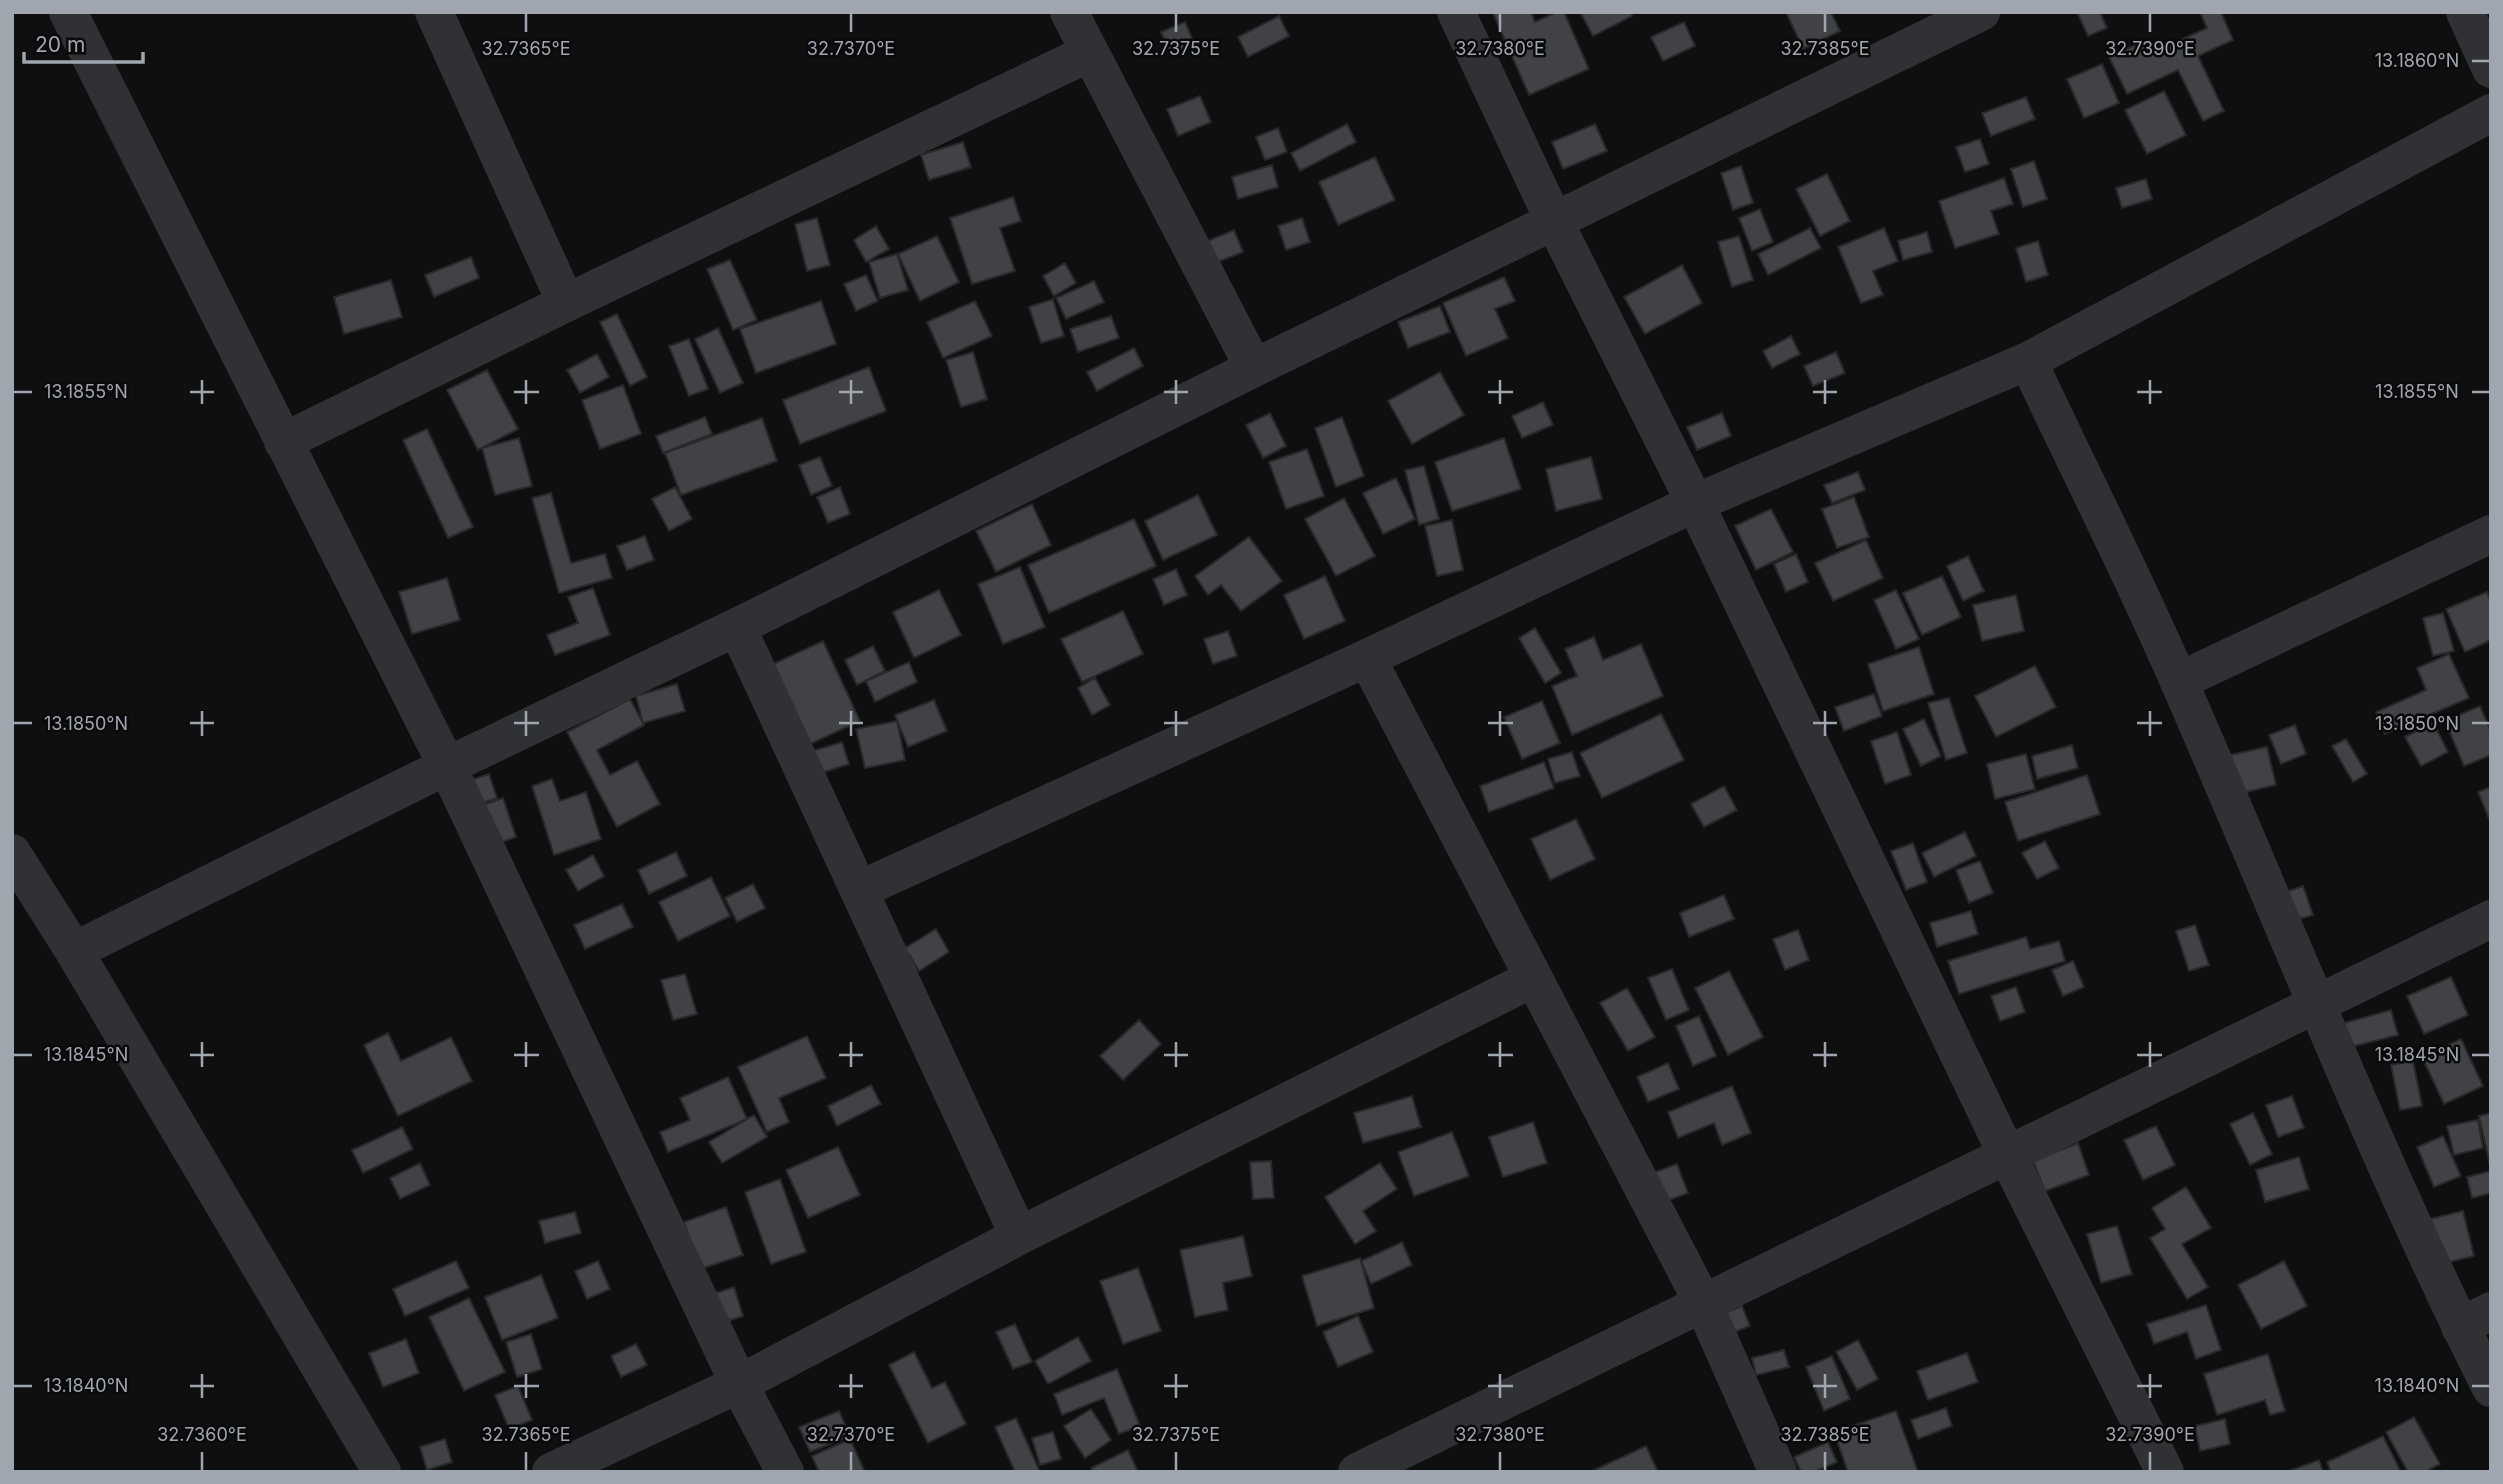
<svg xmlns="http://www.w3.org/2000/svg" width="2503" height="1484" font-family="Inter,sans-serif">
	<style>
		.building { fill: #404246; stroke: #29292c; stroke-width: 2 }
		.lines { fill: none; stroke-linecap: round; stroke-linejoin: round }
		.street { stroke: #303135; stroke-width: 38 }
		.ticks { fill: none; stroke: #a0a6b0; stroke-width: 2.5 }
		.ticks-label { font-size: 18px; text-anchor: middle; fill: #a0a6b0; stroke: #0a0a0b; stroke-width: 5; stroke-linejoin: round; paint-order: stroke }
	</style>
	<rect width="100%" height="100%" fill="#0f0f10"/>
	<path class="building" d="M1531 12 1535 22 1557 12H1564L1589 69 1529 95 1493 13Z
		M1580 12H1631L1632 16 1593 36Z
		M1786 12H1831L1840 31 1803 49Z
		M2077 12H2100L2107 28 2088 36Z
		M2200 12H2221L2233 40 2198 56 2224 111 2203 121 2178 70 2127 94 2109 57 2144 41 2150 54 2207 28Z
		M1279 16 1289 36 1248 57 1238 37Z
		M1185 22 1195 45 1171 55 1161 32Z
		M1684 22 1695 46 1663 61 1651 37Z
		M2102 64 2119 103 2084 118 2067 79Z
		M2164 91 2186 135 2147 154 2125 110Z
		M1200 96 1211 122 1178 136 1167 109Z
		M2026 97 2035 119 1991 136 1982 113Z
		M1347 124 1356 142 1300 171 1291 153Z
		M1595 124 1607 151 1563 169 1552 142Z
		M1278 128 1287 152 1265 160 1256 137Z
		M1980 139 1989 164 1965 172 1956 147Z
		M963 142 971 167 929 180 921 155Z
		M1375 157 1395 200 1338 225 1319 182Z
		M2034 161 2047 199 2023 207 2011 169Z
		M1272 165 1278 187 1238 199 1232 177Z
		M1741 166 1753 203 1733 210 1721 173Z
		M1827 174 1850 221 1820 236 1796 189Z
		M2004 178 2013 204 1991 211 1999 234 1955 248 1939 201Z
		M2146 179 2152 199 2122 208 2116 188Z
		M1013 197 1021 221 1000 228 1015 271 972 284 950 218Z
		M1760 209 1773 242 1752 251 1739 218Z
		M817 218 830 265 807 271 795 224Z
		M1302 218 1310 242 1286 250 1278 226Z
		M876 226 889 249 866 262 854 240Z
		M1810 228 1821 248 1768 275 1758 254Z
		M1884 228 1898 261 1873 271 1883 295 1861 303 1838 247Z
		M1234 230 1243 252 1207 266 1198 245Z
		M1927 232 1932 252 1903 260 1898 241Z
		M937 236 959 282 920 301 898 254Z
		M1739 236 1753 280 1732 287 1718 242Z
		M2038 241 2048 275 2026 282 2016 248Z
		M897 254 908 290 880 298 869 262Z
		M471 257 479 278 434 297 425 275Z
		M730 260 757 320 733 330 707 269Z
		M1065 263 1076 283 1054 296 1043 276Z
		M1682 265 1702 303 1645 334 1624 297Z
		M866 275 878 301 856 311 844 284Z
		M1504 277 1515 301 1495 309 1508 338 1466 356 1443 303Z
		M391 280 402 317 344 334 334 297Z
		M1094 281 1104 302 1066 319 1056 298Z
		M1053 299 1064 336 1041 343 1029 307Z
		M821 301 836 344 756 373 740 329Z
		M975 301 992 336 943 358 927 322Z
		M1440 306 1450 332 1408 348 1398 322Z
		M617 314 647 377 630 386 600 322Z
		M1111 316 1119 338 1078 352 1070 329Z
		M718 328 743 383 720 393 695 339Z
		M1791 336 1800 354 1772 368 1763 351Z
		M689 339 708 389 689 396 669 346Z
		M1134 348 1143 366 1097 391 1087 372Z
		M973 352 987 399 961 407 946 360Z
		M1836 352 1845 373 1813 386 1804 366Z
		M597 354 609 377 580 393 567 370Z
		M869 367 886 411 800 444 783 400Z
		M487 370 518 429 478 450 447 390Z
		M1440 372 1464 415 1412 444 1388 401Z
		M623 385 641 434 600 449 582 400Z
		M1543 402 1553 425 1522 438 1512 416Z
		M1270 413 1286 446 1263 458 1246 425Z
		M1722 413 1731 436 1697 450 1687 427Z
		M705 417 712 434 663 453 656 436Z
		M1342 417 1364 476 1336 487 1315 428Z
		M762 418 777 461 681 495 665 453Z
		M427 429 473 527 448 538 403 440Z
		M519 438 532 486 495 495 482 448Z
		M1504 438 1521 489 1452 511 1435 462Z
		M1307 449 1324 496 1286 509 1269 462Z
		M820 457 832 486 811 495 799 465Z
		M1591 457 1602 499 1556 511 1546 469Z
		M1424 466 1439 519 1419 525 1405 470Z
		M1858 472 1865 490 1832 503 1824 485Z
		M1396 478 1415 519 1383 534 1363 493Z
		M675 487 692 519 669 531 652 499Z
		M840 487 850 514 828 523 817 497Z
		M551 493 571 563 605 554 612 578 559 593 532 498Z
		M1198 495 1217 535 1163 560 1145 521Z
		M1854 497 1869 537 1837 548 1822 509Z
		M1344 498 1375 556 1336 576 1305 519Z
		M1032 504 1051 545 996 572 976 531Z
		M1771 509 1793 552 1756 570 1735 526Z
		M1134 519 1156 566 1049 613 1028 565Z
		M1452 520 1463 570 1437 576 1425 526Z
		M645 536 654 560 627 570 617 546Z
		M1249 537 1282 581 1241 611 1221 585 1208 595 1195 576Z
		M1866 540 1883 578 1833 601 1815 563Z
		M1796 554 1808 582 1786 592 1774 564Z
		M1968 556 1984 591 1963 601 1947 566Z
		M1020 567 1045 627 1003 644 978 584Z
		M1176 569 1187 595 1164 605 1153 579Z
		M1325 576 1345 621 1304 639 1284 595Z
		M1942 576 1961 617 1922 635 1903 593Z
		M447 578 460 620 412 634 399 592Z
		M593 588 610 635 555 655 547 635 578 623 568 597Z
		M939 590 961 635 914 658 893 612Z
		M1896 590 1919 639 1896 649 1874 600Z
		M2487 592 2491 602V640L2465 652 2446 609Z
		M2016 595 2024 631 1982 641 1973 605Z
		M1123 611 1143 654 1082 682 1061 639Z
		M2443 613 2454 651 2433 656 2423 618Z
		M1535 628 1561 673 1545 683 1519 638Z
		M1228 631 1237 656 1213 664 1204 639Z
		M1594 637 1603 660 1641 644 1663 696 1572 735 1552 686 1577 676 1565 649Z
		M823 641 860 721 810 744 773 664Z
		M873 646 885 671 857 685 845 660Z
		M1919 647 1934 694 1883 711 1868 664Z
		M2449 654 2469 698 2385 734 2376 712 2426 690 2417 668Z
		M909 662 917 682 875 702 866 681Z
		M2035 666 2056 707 1996 737 1975 696Z
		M1095 678 1110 705 1092 715 1078 688Z
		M677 684 685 711 643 723 636 696Z
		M1874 694 1882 716 1844 731 1835 707Z
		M1949 698 1967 753 1946 760 1928 703Z
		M630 699 644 725 597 750 610 775 637 761 660 804 617 827 567 732Z
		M934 700 947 731 908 747 895 715Z
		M1542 701 1560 743 1522 759 1504 717Z
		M2480 706 2491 731V755L2464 766 2445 721Z
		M1661 714 1684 760 1602 798 1580 753Z
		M1924 719 1941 756 1921 766 1903 729Z
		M897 721 905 760 865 768 856 729Z
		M2433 722 2448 752 2421 766 2405 737Z
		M2295 725 2306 754 2281 764 2269 735Z
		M1897 732 1911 775 1885 784 1871 741Z
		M2346 739 2367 774 2353 782 2332 746Z
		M842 742 849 764 821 773 813 751Z
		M2072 745 2078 768 2037 779 2032 756Z
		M2267 747 2276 785 2229 796 2220 757Z
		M1572 752 1580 776 1555 783 1548 759Z
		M2026 754 2035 789 1995 799 1987 764Z
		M1544 762 1554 788 1489 812 1480 786Z
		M489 774 497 798 473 806 465 782Z
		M2087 775 2100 814 2018 841 2005 802Z
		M552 779 560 801 586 792 601 839 554 855 532 786Z
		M1724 786 1737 810 1704 827 1691 804Z
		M2491 787V820L2490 821 2478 792Z
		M503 798 516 837 493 845 480 806Z
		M1576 819 1595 859 1550 880 1531 839Z
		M1965 832 1976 856 1934 877 1922 853Z
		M2045 841 2059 868 2037 879 2022 853Z
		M1913 843 1927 882 1906 890 1891 851Z
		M676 852 687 876 649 894 638 870Z
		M593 855 604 876 578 891 566 870Z
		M1980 861 1993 893 1969 903 1956 870Z
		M711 877 730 916 678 941 659 902Z
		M753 884 765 908 737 922 725 898Z
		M2303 886 2313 915 2289 922 2280 894Z
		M1724 895 1734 919 1689 937 1680 913Z
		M622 904 633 927 585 949 574 925Z
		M1971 911 1978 934 1937 947 1930 923Z
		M2195 925 2209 965 2189 971 2176 931Z
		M936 929 949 952 919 971 905 948Z
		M1798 930 1809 960 1785 970 1773 939Z
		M2026 937 2030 949 2059 941 2065 961 1959 994 1948 961Z
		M2073 961 2084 987 2063 996 2052 970Z
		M1672 969 1689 1010 1666 1020 1648 978Z
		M1729 971 1763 1037 1728 1055 1695 988Z
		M685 974 697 1014 673 1020 661 980Z
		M2451 977 2468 1015 2424 1034 2407 996Z
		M2016 987 2025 1012 2000 1021 1991 996Z
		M1627 988 1655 1037 1628 1051 1600 1003Z
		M2391 1010 2398 1035 2350 1047 2344 1023Z
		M1699 1016 1716 1056 1693 1066 1676 1026Z
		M1139 1020 1161 1044 1123 1080 1100 1056Z
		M388 1033 401 1061 451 1037 472 1081 398 1116 364 1045Z
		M807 1036 826 1078 779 1098 789 1122 767 1132 738 1067Z
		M2461 1039 2483 1086 2444 1104 2422 1057Z
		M2413 1061 2422 1106 2400 1110 2391 1065Z
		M1668 1063 1679 1089 1648 1102 1637 1077Z
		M728 1077 747 1119 668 1152 660 1132 690 1120 680 1098Z
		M871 1085 881 1104 837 1126 828 1106Z
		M1732 1086 1751 1133 1722 1145 1714 1123 1678 1138 1668 1112Z
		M1412 1096 1421 1127 1363 1143 1354 1113Z
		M2292 1096 2304 1128 2278 1137 2266 1105Z
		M2253 1113 2272 1154 2250 1165 2230 1124Z
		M2491 1113V1165H2490L2479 1116Z
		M754 1115 767 1137 722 1163 709 1142Z
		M2478 1120 2483 1148 2454 1155 2447 1126Z
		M1533 1122 1547 1163 1503 1177 1489 1137Z
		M2156 1126 2175 1165 2143 1180 2124 1140Z
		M402 1127 413 1149 363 1173 352 1150Z
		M1452 1132 1469 1176 1414 1196 1398 1152Z
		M2443 1136 2461 1176 2434 1187 2417 1147Z
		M2078 1143 2089 1175 2045 1191 2033 1161Z
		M838 1147 860 1195 808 1218 786 1170Z
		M2299 1157 2309 1189 2265 1202 2256 1170Z
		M1271 1161 1274 1198 1253 1199 1250 1162Z
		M420 1163 430 1185 400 1199 390 1178Z
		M1380 1163 1397 1189 1363 1211 1376 1231 1355 1244 1325 1197Z
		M1677 1164 1688 1193 1664 1202 1653 1173Z
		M2491 1171V1193L2472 1198 2467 1177Z
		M780 1179 806 1252 771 1264 745 1192Z
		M2186 1187 2211 1228 2182 1244 2208 1287 2187 1299 2150 1238 2165 1229 2152 1208Z
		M726 1207 743 1255 700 1269 684 1222Z
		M2463 1211 2474 1256 2433 1266 2422 1221Z
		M575 1212 581 1233 545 1243 539 1221Z
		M2117 1226 2132 1274 2101 1283 2087 1234Z
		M1243 1236 1252 1276 1223 1283 1228 1310 1195 1317 1180 1250Z
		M1402 1242 1412 1265 1371 1284 1361 1261Z
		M1360 1258 1374 1308 1317 1326 1302 1276Z
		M456 1261 469 1288 405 1316 393 1289Z
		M598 1261 610 1289 587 1299 575 1271Z
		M2284 1261 2307 1306 2261 1329 2238 1285Z
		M1138 1268 1161 1331 1123 1344 1100 1281Z
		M541 1275 558 1318 502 1340 485 1297Z
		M734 1287 743 1316 719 1324 710 1295Z
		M469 1298 505 1372 464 1391 429 1317Z
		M2206 1305 2221 1350 2196 1359 2187 1332 2154 1344 2147 1324Z
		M1742 1306 1750 1326 1721 1337 1713 1317Z
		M1358 1316 1373 1352 1338 1367 1323 1332Z
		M1015 1324 1032 1362 1013 1369 996 1332Z
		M531 1334 542 1369 517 1377 506 1342Z
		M1078 1337 1091 1361 1048 1384 1035 1361Z
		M406 1339 419 1373 383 1387 369 1353Z
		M1858 1340 1878 1379 1857 1390 1836 1352Z
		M636 1344 647 1365 621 1377 611 1356Z
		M1784 1350 1789 1367 1756 1375 1752 1358Z
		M914 1352 932 1388 945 1382 966 1424 928 1443 889 1365Z
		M1967 1353 1978 1382 1928 1400 1917 1371Z
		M2268 1354 2285 1411 2270 1415 2265 1400 2217 1415 2204 1374Z
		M1832 1356 1850 1399 1824 1411 1806 1367Z
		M1117 1369 1140 1426 1119 1434 1104 1398 1062 1415 1054 1394Z
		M518 1386 532 1420 509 1429 495 1395Z
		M1946 1408 1952 1426 1918 1439 1911 1420Z
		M1091 1409 1111 1440 1085 1458 1064 1426Z
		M839 1411 850 1436 810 1452 799 1427Z
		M1896 1411 1918 1472H1848L1834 1432Z
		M2414 1417 2440 1464 2425 1472H2408L2386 1432Z
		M1016 1418 1040 1472H1015L995 1427Z
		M2225 1419 2230 1444 2200 1451 2195 1426Z
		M1053 1432 1061 1459 1040 1465 1032 1438Z
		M2383 1436 2401 1472H2331L2327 1462Z
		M445 1439 452 1462 427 1470 420 1447Z
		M850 1439 865 1472H819L812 1456Z
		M1828 1442 1837 1462 1814 1472H1801L1794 1457Z
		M1646 1446 1658 1472H1590Z
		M1128 1450 1138 1472H1093L1091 1468Z
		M2319 1460 2323 1472H2286Z"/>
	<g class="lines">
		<path class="street" d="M68 12 447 766 739 1384 785 1472
			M434 12 566 303
			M1069 12 1254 368
			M1456 12 1554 221 1695 503 2007 1155 2165 1472
			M2465 12 2491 69
			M2028 361C2078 468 2133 575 2180 684 2283 919 2376 1159 2491 1388
			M283 442 566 303 1089 53
			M737 627 1019 1236
			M1367 658 1703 1303 1778 1472
			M2179 681 2491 534
			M12 853 74 951 382 1472
			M859 890 1367 658 1695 503 2028 361 2491 113
			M74 951 447 766 737 627 1254 368 1981 12
			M2460 1327 2491 1311
			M551 1472 739 1384 1019 1236 1534 978
			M1357 1472 2491 919"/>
	</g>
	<path class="ticks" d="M526 14V32M851 14V32M1176 14V32M1500 14V32M1825 14V32M2150 14V32M2472 61H2489M202 380V404M526 380V404M851 380V404M1176 380V404M1500 380V404M1825 380V404M2150 380V404M14 392H32M190 392H214M514 392H539M839 392H863M1164 392H1188M1488 392H1513M1813 392H1837M2137 392H2162M2472 392H2489M202 711V736M526 711V736M851 711V736M1176 711V736M1500 711V736M1825 711V736M2150 711V736M14 723H32M190 723H214M514 723H539M839 723H863M1164 723H1188M1488 723H1513M1813 723H1837M2137 723H2162M2472 723H2489M202 1042V1067M526 1042V1067M851 1042V1067M1176 1042V1067M1500 1042V1067M1825 1042V1067M2150 1042V1067M14 1055H32M190 1055H214M514 1055H539M839 1055H863M1164 1055H1188M1488 1055H1513M1813 1055H1837M2137 1055H2162M2472 1055H2489M202 1374V1398M526 1374V1398M851 1374V1398M1176 1374V1398M1500 1374V1398M1825 1374V1398M2150 1374V1398M14 1386H32M190 1386H214M514 1386H539M839 1386H863M1164 1386H1188M1488 1386H1513M1813 1386H1837M2137 1386H2162M2472 1386H2489M202 1452V1470M526 1452V1470M851 1452V1470M1176 1452V1470M1500 1452V1470M1825 1452V1470M2150 1452V1470"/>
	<g class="ticks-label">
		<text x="526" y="55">32.7365°E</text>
		<text x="851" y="55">32.7370°E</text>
		<text x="1176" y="55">32.7375°E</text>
		<text x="1500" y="55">32.7380°E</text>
		<text x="1825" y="55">32.7385°E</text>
		<text x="2150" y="55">32.7390°E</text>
		<text x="2417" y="67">13.1860°N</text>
		<text x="86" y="398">13.1855°N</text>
		<text x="2417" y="398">13.1855°N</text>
		<text x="86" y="730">13.1850°N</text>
		<text x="2417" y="730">13.1850°N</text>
		<text x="86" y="1061">13.1845°N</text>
		<text x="2417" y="1061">13.1845°N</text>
		<text x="86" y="1392">13.1840°N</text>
		<text x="2417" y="1392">13.1840°N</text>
		<text x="202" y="1441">32.7360°E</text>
		<text x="526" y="1441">32.7365°E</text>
		<text x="851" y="1441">32.7370°E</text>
		<text x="1176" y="1441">32.7375°E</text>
		<text x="1500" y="1441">32.7380°E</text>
		<text x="1825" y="1441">32.7385°E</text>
		<text x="2150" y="1441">32.7390°E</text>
	</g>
	<rect width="2503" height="1484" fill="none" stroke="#a0a6b0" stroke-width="28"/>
	<path d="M24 52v10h119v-10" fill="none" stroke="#a0a6b0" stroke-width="3.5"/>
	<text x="35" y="52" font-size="21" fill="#a0a6b0" stroke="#0a0a0b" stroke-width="5" paint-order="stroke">20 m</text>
</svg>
